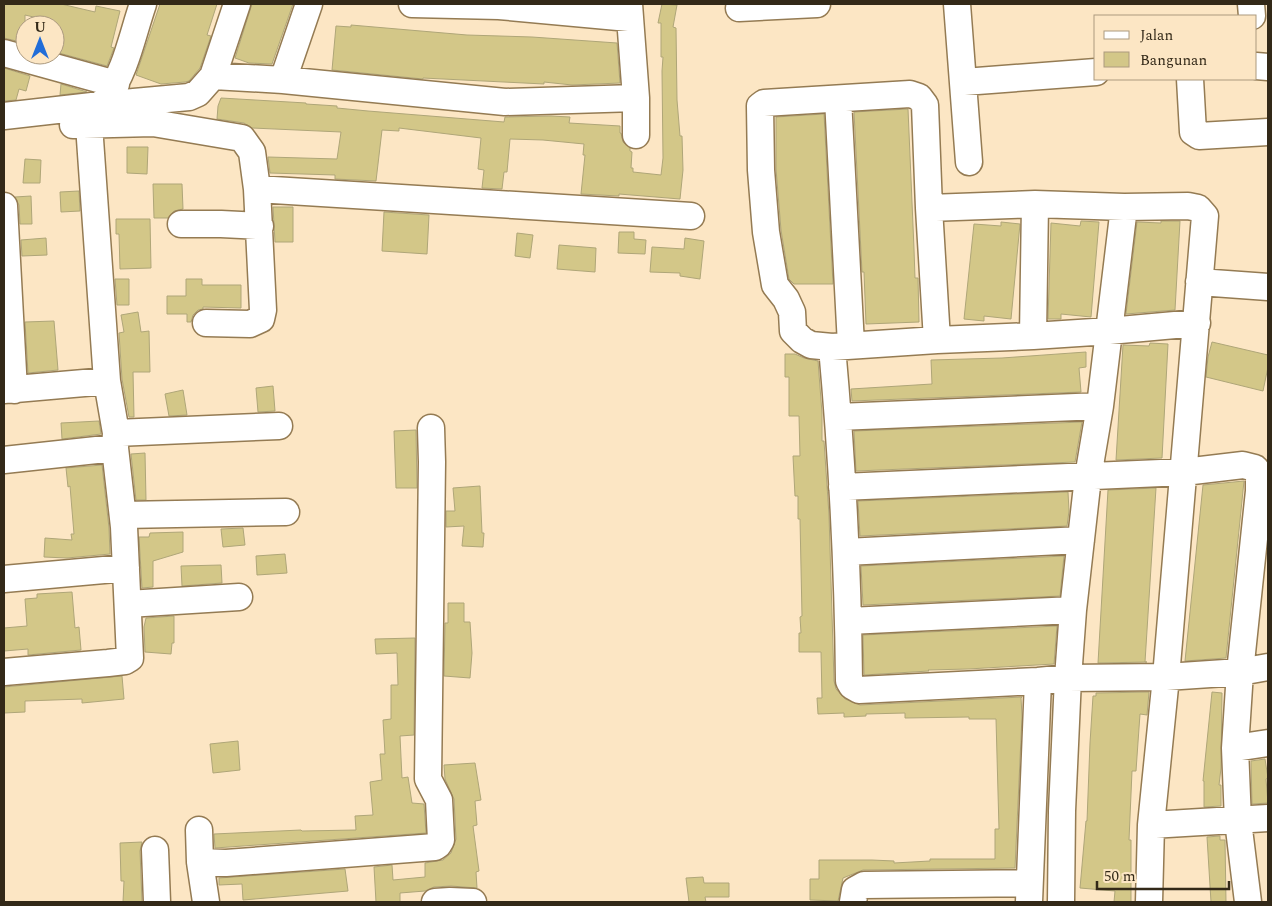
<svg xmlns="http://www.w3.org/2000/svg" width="1272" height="906" font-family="Spectral,serif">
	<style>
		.building { fill: #d3c788; stroke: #afa678 }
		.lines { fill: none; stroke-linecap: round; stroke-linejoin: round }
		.minor-casing { stroke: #947b53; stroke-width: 29 }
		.minor { stroke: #fff; stroke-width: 26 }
	</style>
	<rect width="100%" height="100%" fill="#fce6c4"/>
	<path class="building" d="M4 4H61L95 12 96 6 120 11 111 47 114 48 107 66 55 52V22L25 15V43L4 38Z
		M160 4H217L207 35 211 36 200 68 189 81 185 82 161 84 136 75Z
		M252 4H293L272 64 249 63 235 58Z
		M662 4 677 5 673 27 676 28 677 100 680 136H682L683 170 680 199 619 194V196L581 194 585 155H583L584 144 543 140 510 139 507 172H504L502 189 482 188 484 170 478 169 481 138 399 128V131L382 130 376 181 335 179V175L270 173 268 157 337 159 341 132 252 128 244 123 217 119 218 106 221 98 306 103V104L337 106V108L368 111 504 122 505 117 551 116 570 117 569 123 620 126V133H621L623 142 630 148V151L632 152 631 168H633V172L661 175 663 158 662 71 663 57H661V23H658Z
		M351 25 467 35 532 37 617 43 620 83 572 85 544 82V84L423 78V79L332 70 336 26 351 27Z
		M4 68 30 76 26 91 19 89 16 100 4 101Z
		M61 84 87 92 60 95Z
		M908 109 914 249 915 278H918L919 322 866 324 864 272H862L854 112Z
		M824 114 833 284H794L789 279 781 230 776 169V117Z
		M127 147H148L147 174 127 173Z
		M25 159 41 160 40 183H23Z
		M153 184H182L183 209 174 211 168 218H154Z
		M79 191 80 211 61 212 60 192Z
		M31 196 32 224H20L19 205 15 197Z
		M273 207H293V242H275Z
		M384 212 429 215 427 254 382 251Z
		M116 219H150L151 268 120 269 119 234H116Z
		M1081 221 1099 222 1091 317 1061 314V319H1048L1051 223 1080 226Z
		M1161 221H1180L1175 310 1126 314 1137 222 1161 223Z
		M1001 222 1020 224 1011 319 984 316V321L964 319 974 224 1001 226Z
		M619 232H634V239L646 240 645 254 618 253Z
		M517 233 533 235 530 258 515 256Z
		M46 238 47 255 22 256 21 240Z
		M685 238 704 241 700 279 680 276V273L650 272 652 247 684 249Z
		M559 245 596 248 595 272 557 269Z
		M115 279H129V305H117Z
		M186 279H202V285H241V308L203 307V309L198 310 193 315 191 322H187V314H167V296H186Z
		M138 312 141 332 149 331 150 372H133L134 417H129L122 379 119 333 124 332 121 315Z
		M54 321 58 370 28 373 25 322Z
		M1212 342 1268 355V367L1263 391 1206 377 1208 357Z
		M1150 343 1168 344 1162 458 1116 460 1123 345 1149 346Z
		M1086 352V367L1079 368 1081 392 852 401 851 389 932 384 931 360 1002 358Z
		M785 354H795L804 358 818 361 822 413V441H824L829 515 834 681 836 689 845 699 860 705 1022 697 1021 698 1022 716 1015 868 863 870 843 878 838 901 810 900V879H819V860H872L894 861V863L930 861V859H995V829H999L996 719H969V717L905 718V713L866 714V716L844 717V713L818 714 817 698H822L821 652H799V633H801L800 617 802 616 800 519H798V496H795L793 456H800L799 416H789V377H785Z
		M273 386 275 411 258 412 256 388Z
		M183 390 187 415 169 416 165 394Z
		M99 421 101 434 62 439 61 423Z
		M1082 422 1075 462 856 471 854 431Z
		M416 430 417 488H396L394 431Z
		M145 453 146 500H136L131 454Z
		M102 465 109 528 110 554 67 558 44 557 45 538 72 540 71 534H74L70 486 68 487 66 468Z
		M1244 481 1226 658 1185 661 1203 485Z
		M480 486 482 533H484L483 547 462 546 464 526 446 527V511H455L453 488Z
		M1156 488 1145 662H1147L1098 663 1108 490Z
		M1068 492 1069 511 1067 526 860 536 858 501Z
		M243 528 245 545 223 547 221 529Z
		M183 532V552L153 561V587L142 588 139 537H149L150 533Z
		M285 554 287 573 257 575 256 556Z
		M1064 556 1060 596 863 605 861 566Z
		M221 565 222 583 182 586 181 566Z
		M72 592 75 628 79 627 81 650 28 655V649L4 651V628L27 626 25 599 37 598V594Z
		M448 603H464V622H470L472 653 470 678 444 676 445 623H448Z
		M174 616V643H172L171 654 145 652 144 627 146 618Z
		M1057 626 1054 664 968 669 928 670 929 671 864 675 863 635Z
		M415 638 414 735 400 736 402 778 408 777 412 803 424 804 426 833 215 848 214 834 301 830 302 831 356 830 355 816 373 815 370 782 382 780 380 754H385L383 720 391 719V685H398L397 653 376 654 375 639Z
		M122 676 124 699 82 703V699L25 701V712L4 713V687Z
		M1149 692 1147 715 1140 714 1136 771H1132L1129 840H1131V902H1114L1115 891 1080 888 1086 821H1087L1090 743 1093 696H1096V693Z
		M1212 692 1222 693 1221 768 1219 785H1221V806L1204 807V781H1203Z
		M238 741 240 770 213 773 210 744Z
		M1265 759 1268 778 1266 779 1268 803 1252 804 1251 761Z
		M475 763 481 800 475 801 477 825 473 826 479 871 476 872 477 888 451 886 434 887 425 891 400 893V902H376L374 867 392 865 393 880 425 877V863L443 860 451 853 456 839 454 799 445 779 444 765Z
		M1220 836V840H1225L1226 902H1211L1207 837Z
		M142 842 140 851 142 902H123L124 881H121L120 843Z
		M345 869 348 891 243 900 242 884 219 885V878Z
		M703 877 704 883H729V897H705L706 902H689L686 878Z"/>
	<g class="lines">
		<defs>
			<path id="minor" d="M412 4 499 6 629 18
				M629 4 636 98V135
				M957 4 969 162
				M1251 4 1252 16
				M739 8 817 4
				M4 53 116 84
				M1256 66 1268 67
				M213 76 237 4
				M1190 79 1193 132 1199 136 1268 132
				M283 80 309 4
				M964 82 1096 72
				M106 98C126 71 132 36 143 4
				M838 99 851 345
				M4 116 101 105 189 97 198 93 213 76 283 80 505 102 636 98
				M73 125 153 123 236 137 242 138 252 152 257 189 263 310 261 319 250 324 206 323
				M257 189 691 216
				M4 206 14 390
				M929 208 1035 204 1124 207 1188 206 1198 208 1205 216 1166 677 1151 825 1149 902
				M181 224H221L260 226
				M1199 282 1268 287
				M1033 336 1035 204
				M937 340 929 208 925 105 919 97 910 94 764 103 760 106 761 170 766 232 775 285 786 299 792 312 793 331 802 340 811 345 832 347 937 340 1033 336 1109 331 1197 323
				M832 347C842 458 848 570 849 681L852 686 859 690 1038 681 1068 678 1166 677 1240 672 1268 667
				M4 390 107 381
				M838 417 1100 406
				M116 433 279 426
				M4 460 115 448
				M842 487 1184 472 1243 465 1255 468 1259 473V491L1240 672 1235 748 1238 821 1248 902
				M123 515 286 512
				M846 552 1081 540
				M4 579 126 568
				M128 604 239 597
				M849 621 1073 610
				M4 672 108 663 125 661 130 658 124 527 115 448 116 433 107 381 89 125
				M1235 748 1268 743
				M1151 825 1268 818
				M199 830 200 862 206 902
				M155 850 157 902
				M200 862 226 863 435 847 438 845 441 840 439 800 428 779 432 462 431 428
				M435 902 450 901 473 902
				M853 902 855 890 864 885 1029 883
				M1029 902 1038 681
				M1061 902 1062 811 1068 678 1073 610 1088 477 1100 406 1124 207"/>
		</defs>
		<use href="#minor" class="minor-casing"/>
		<use href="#minor" class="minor"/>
	</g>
	<rect width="1272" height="906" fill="none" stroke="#332918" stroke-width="10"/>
	<rect x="1094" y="15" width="162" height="65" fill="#fce6c4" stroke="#ac9a7f"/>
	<rect x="1104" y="31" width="25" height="8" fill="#ffffff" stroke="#ac9a7f"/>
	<text x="1140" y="40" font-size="15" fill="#332918">Jalan</text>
	<rect x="1104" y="52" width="25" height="15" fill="#d3c788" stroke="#ac9a7f"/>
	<text x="1140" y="65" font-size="15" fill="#332918">Bangunan</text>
	<g transform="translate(40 40)"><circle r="24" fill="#fce6c4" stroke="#ac9a7f"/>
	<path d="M0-4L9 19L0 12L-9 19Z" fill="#216dd8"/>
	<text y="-8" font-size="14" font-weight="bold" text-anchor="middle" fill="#332918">U</text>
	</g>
	<path d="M1097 881v8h132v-8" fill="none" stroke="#332918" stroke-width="2.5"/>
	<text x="1104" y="881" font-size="15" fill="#332918" stroke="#fce6c4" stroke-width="4" paint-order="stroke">50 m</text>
</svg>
